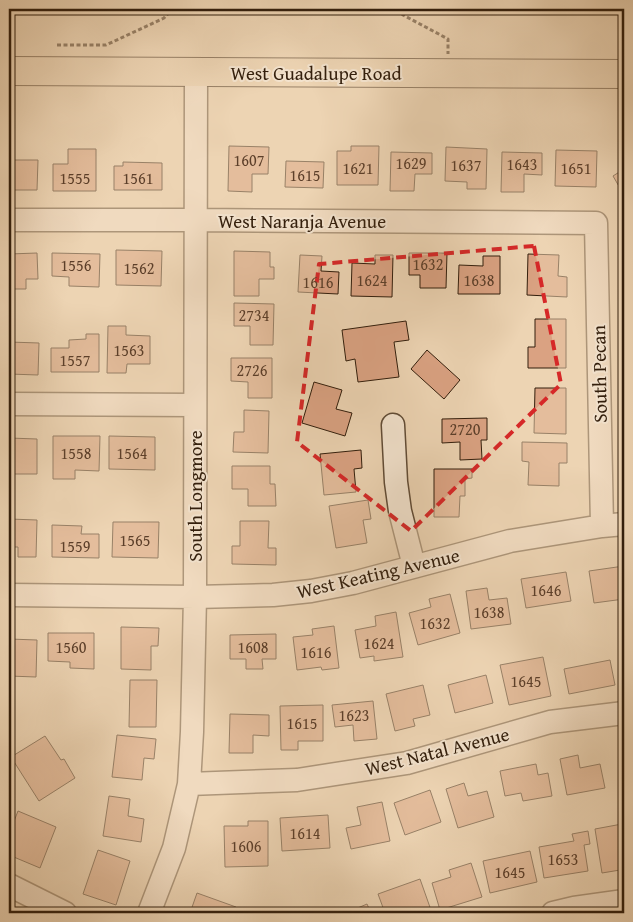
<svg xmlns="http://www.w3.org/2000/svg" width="633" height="922" font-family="'Gentium Book Plus',serif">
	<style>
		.building { fill: #daa282; stroke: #321e0c }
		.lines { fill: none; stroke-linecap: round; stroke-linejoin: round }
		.minor-casing { stroke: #614c36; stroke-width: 25 }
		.major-casing { stroke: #321e0c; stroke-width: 30 }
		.path { stroke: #321e0c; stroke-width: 3; stroke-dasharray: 4 2.5; stroke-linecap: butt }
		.minor { stroke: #f3e3ce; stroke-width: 22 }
		.major { stroke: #edd4b3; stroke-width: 28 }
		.marked { fill: none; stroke: #d62828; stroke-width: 4; stroke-dasharray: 10 6; stroke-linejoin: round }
		.labels { text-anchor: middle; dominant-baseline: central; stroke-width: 4; stroke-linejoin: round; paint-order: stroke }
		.number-label { font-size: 16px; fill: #5c3f2a }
		.street-label { font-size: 19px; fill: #321e0c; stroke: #f3e3ce }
	</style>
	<rect width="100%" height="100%" fill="#edd4b3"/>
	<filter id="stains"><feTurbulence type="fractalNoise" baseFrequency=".004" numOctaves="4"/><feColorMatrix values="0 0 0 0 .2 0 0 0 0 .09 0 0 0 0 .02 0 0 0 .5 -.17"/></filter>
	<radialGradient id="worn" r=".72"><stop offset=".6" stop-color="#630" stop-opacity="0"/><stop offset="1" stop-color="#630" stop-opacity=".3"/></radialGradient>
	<path class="building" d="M229 146 269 147 268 174H252V192L228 191Z
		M351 146H379L378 185H337V151H351Z
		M446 147 487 149 486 189H467V182L445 181Z
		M68 149H96V191H53V164H68Z
		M556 150 597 151 596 187 555 186Z
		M391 152 432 153V174H415L414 191H390Z
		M502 152 542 153V175L524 174V192H501Z
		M9 160H38L37 190H9Z
		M286 161 324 162 323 188 285 187Z
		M123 162 162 163V190H114V166H123Z
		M624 169V195L613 176Z
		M116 250 162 251 161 286 116 285Z
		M234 251 270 252V267H274V279H259V296H234Z
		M37 253 38 279H26V289H9V254Z
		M52 253 100 254 99 287 69 286V277L52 276Z
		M409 253H447L446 288H420V275H409Z
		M528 254 559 255 558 276 567 277V297L527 295Z
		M300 255 322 256 321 271 339 272 338 294 298 292Z
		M375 255H393L392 297 351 296 352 263 375 264Z
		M483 256H500V294H458L459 265 483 266Z
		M234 303 274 304 273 345H250V326H234Z
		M535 319H566V368H528V347H535Z
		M406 321 409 340 394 342 399 377 358 382 355 359 346 361 342 330Z
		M108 326H126V335L150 336V364H127L126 373H107Z
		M86 334H99V372H51V348H69V340L86 339Z
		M9 342 39 343 38 375 9 374Z
		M427 350 460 380 444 399 411 369Z
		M231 358H272V398H248V382L231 381Z
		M314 382 342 390 336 409 352 413 345 436 302 423Z
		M535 388H566V434L534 433Z
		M244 410 269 411 268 453 233 452 234 432H244Z
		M487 418V440H481L482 459 460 460V442L442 443V419Z
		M53 436H100L99 471 75 470V479H53Z
		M109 436 155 437V470L109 469Z
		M9 438 37 439V474H9Z
		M522 442 567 443V463H559V486L528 485 529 462 522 461Z
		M361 450 362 468 354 469 356 492 324 495 320 454Z
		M232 466H270V484H275L276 506H248V489H232Z
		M434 469H472V478L465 479V496H460L459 517H434Z
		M368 500 371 519 363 520 367 543 336 548 329 506Z
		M9 519 37 520 36 557H18V547H9Z
		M240 521H269L268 548H276V565L232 564V546H240Z
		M113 522H159L158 558 112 557Z
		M52 525 82 526 81 534H99V558L52 557Z
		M624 566V599L594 603 589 571Z
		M566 572 571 601 526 608 521 579Z
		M487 588 489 600 507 598 511 624 471 629 466 591Z
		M450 594 460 633 418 645 409 613 431 607 429 599Z
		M396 612 403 657 374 661V656L360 658 355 630 376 626 375 616Z
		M334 626 339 668 322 670 321 667 297 670 293 637 313 635 312 629Z
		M121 627 159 628 158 646H151V670L121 669Z
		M9 631V639L37 640 36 677 9 676Z
		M48 633H94V669L70 668V662L48 661Z
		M276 634V659H262L263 669H246V659H230V635Z
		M543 657 551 696 509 705 500 665Z
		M610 660 615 685 569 694 564 669Z
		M486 675 493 703 455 713 448 685Z
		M130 680H157L156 727H129Z
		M423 685 430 715 413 719 415 726 395 731 386 694Z
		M373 701 377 739 354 741 353 725 335 727 332 705Z
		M323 705V741H298V750H281L280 706Z
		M230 714 269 715V736L253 735V753H229Z
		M117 735 156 739 154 759 144 758 142 780 112 777Z
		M45 736 61 760 64 759 75 778 39 801 11 757Z
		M578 755 580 768 600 764 605 788 567 795 560 759Z
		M536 764 538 775 548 773 552 796 523 801 521 793 505 796 500 771Z
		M464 783 468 796 487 791 494 817 458 828 446 789Z
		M430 790 441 822 405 835 394 803Z
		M109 796 130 799 128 816 144 819 141 842 103 836Z
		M382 802 390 841 351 849 346 828 361 825 357 807Z
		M18 811 56 827 40 868 9 855V834Z
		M328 815 330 848 282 851 280 818Z
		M248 821H268V866L225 867 224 826H248Z
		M622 824 623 830H624V860L619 861 620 870 602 873 595 829Z
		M588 831 590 844 584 845 588 871 544 878 539 847 574 841 572 834Z
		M98 850 130 861 116 905 83 894Z
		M530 851 537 882 490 893 483 861Z
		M471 863 482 897 440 910 432 883 451 877 449 870Z
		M420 879 432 913H385L378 894Z
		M197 893 236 907 234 913H190Z
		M367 904 371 913H346Z"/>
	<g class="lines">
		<defs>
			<path id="minor" d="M9 220H196L596 223 602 526
				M9 404 195 405
				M393 425 396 482 400 511 414 566
				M9 595 195 597 273 595 311 591 353 583 510 541 602 526 624 524
				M189 784 297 780 407 763 550 722 624 713
				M9 885 65 913
				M149 913 174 848 189 784 192 732 195 597 196 72
				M553 913 574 908 624 901"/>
			<path id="major" d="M9 71 624 74"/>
		</defs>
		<use href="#minor" class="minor-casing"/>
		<use href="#major" class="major-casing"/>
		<path class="path" d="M397 9 403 15 448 39V54
			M57 45H106L164 18 172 9"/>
		<use href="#minor" class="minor"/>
		<use href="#major" class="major"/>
	</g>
	<path d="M0 0H633V922H0ZM534 246 561 384 411 531 297 442 319 264Z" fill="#edd4b3" fill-opacity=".55" fill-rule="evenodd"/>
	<path class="marked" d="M534 246 561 384 411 531 297 442 319 264Z"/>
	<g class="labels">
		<g class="number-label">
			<text x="249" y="160">1607</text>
			<text x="411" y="163">1629</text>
			<text x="522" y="164">1643</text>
			<text x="466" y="165">1637</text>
			<text x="358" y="168">1621</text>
			<text x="576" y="168">1651</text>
			<text x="305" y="175">1615</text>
			<text x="75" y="178">1555</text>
			<text x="138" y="178">1561</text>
			<text x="428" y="264">1632</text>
			<text x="76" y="265">1556</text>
			<text x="139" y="268">1562</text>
			<text x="372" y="280">1624</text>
			<text x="479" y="280">1638</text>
			<text x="318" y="282">1616</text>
			<text x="254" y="315">2734</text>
			<text x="129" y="350">1563</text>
			<text x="75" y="360">1557</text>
			<text x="252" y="370">2726</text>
			<text x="465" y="429">2720</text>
			<text x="76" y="453">1558</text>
			<text x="132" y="453">1564</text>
			<text x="135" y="540">1565</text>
			<text x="75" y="546">1559</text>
			<text x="546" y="590">1646</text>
			<text x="489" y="612">1638</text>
			<text x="435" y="623">1632</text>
			<text x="379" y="643">1624</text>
			<text x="71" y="647">1560</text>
			<text x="253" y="647">1608</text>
			<text x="316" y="652">1616</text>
			<text x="526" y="681">1645</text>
			<text x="354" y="715">1623</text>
			<text x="302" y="723">1615</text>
			<text x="305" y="833">1614</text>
			<text x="246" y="846">1606</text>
			<text x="563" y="859">1653</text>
			<text x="510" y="872">1645</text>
		</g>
		<g class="street-label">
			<text x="316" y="73">West Guadalupe Road</text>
			<text x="302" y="221">West Naranja Avenue</text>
			<text transform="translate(599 374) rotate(-91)">South Pecan</text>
			<text transform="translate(195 496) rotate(-90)">South Longmore</text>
			<text transform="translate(378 573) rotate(-13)">West Keating Avenue</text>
			<text transform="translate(437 751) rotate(-14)">West Natal Avenue</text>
		</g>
	</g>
	<rect width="633" height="922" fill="none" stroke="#edd4b3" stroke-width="30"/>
	<rect x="10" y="10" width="613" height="902" fill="none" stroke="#321e0c" stroke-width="2.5"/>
	<rect x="15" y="15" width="603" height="892" fill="none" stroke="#321e0c"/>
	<rect width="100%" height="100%" filter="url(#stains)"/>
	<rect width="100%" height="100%" fill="url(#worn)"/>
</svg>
